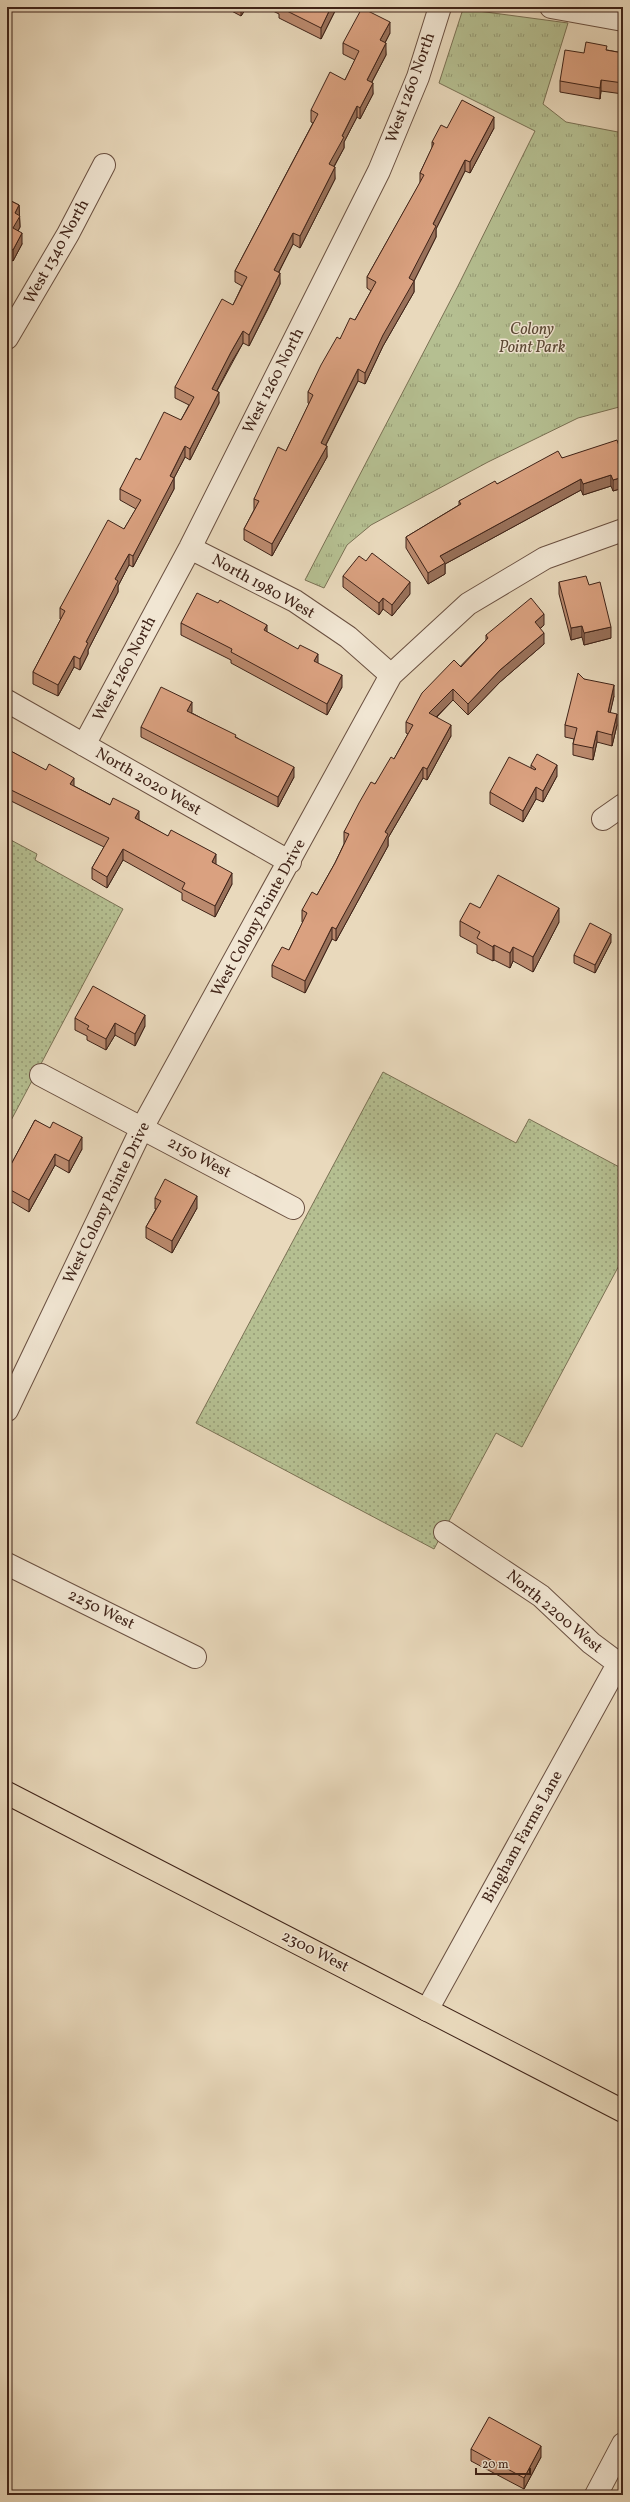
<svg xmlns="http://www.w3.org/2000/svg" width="630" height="2502" font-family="Vollkorn,serif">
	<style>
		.grass { fill: url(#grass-dots); stroke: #7a7154 }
		.park { fill: url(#park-tufts); stroke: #7a7154 }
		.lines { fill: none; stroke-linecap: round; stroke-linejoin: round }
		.minor-casing { stroke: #6a5041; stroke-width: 24 }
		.major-casing { stroke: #3f2318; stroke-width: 24 }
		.minor { stroke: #f1e6d3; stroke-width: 22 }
		.major { stroke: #e9d9bc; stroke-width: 22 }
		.wall { fill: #bb8a6e; stroke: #3f2318 }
		.shaded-wall { fill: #99715a; stroke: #3f2318 }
		.building { fill: #daa180; stroke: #3f2318 }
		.labels { text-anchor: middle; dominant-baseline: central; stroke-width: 3; stroke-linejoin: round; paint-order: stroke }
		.street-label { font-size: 16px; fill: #3f2318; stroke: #f1e6d3 }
		.park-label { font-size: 16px; font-style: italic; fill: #5c4a36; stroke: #f1e6d3 }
	</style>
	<defs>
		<pattern id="grass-dots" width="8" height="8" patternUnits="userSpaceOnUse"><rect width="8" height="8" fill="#b5bf91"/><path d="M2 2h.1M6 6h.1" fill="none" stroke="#959b75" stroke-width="1.8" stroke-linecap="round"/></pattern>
		<pattern id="park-tufts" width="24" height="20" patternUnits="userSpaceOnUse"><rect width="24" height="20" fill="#b5bf91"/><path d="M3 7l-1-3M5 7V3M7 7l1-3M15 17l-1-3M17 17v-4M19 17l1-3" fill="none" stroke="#959b75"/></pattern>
	</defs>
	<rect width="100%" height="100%" fill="#e9d9bc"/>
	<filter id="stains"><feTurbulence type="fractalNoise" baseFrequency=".005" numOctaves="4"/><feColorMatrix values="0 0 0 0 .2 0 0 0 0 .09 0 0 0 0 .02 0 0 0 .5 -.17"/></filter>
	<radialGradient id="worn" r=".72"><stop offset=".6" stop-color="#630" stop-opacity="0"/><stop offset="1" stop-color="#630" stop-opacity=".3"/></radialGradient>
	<path class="grass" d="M7 838 37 854 35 860 123 909 7 1128Z
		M383 1072 516 1143 529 1119 623 1169V1258L522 1447 496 1433 434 1549 196 1423Z"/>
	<path class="park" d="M463 9 568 23 543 104 566 122 623 133V406L578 418 488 462 371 525 347 545 324 588 305 580 458 286 535 131 439 83Z"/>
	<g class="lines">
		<defs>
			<path id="minor" d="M551 7 623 20
				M7 338 68 234 104 165
				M190 548 295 601 348 637 391 675
				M7 701 290 862
				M84 745 190 548 379 171 418 77 440 7
				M603 819 623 805
				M41 1075 293 1208
				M7 1410 142 1128 391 675 468 604 545 558 623 530
				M445 1532 541 1596 591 1643 623 1667
				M7 1564 195 1657
				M427 2010 618 1664
				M596 2495 623 2444"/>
			<path id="major" d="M7 1793 623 2111"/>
		</defs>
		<use href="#minor" class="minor-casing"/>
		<use href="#major" class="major-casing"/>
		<use href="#minor" class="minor"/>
		<use href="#major" class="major"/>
	</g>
	<path class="wall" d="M224 7H247L241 16Z
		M265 7H337L321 39 279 18V14Z
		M390 33 385 43 386 55 372 82 373 94 360 119 357 117 344 142V148L334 167 335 179 300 248 293 244 279 272 280 284 268 309 249 346 243 343 217 391 219 403 190 460 185 457 174 478V489L133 567 129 565 118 586V592L88 650V654L80 670 74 667 58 696 33 684V672L61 619H60V608L124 529 136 509 120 500V489L140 460 181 420 189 405 175 398V387L233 305 242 286 235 282V271L313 123 311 122V110L345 80 355 60 343 54V43Z
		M607 50 623 53V94L601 91 600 99 560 92V81L584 53Z
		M447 128H494L470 173 465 171 436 229V237L414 281V292L383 346 365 384 358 381 326 445 327 457 272 556 244 540V529L254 510V499L286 451 309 404 308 403V392L340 339 355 320 371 291 367 288V277L420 183V173L432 148V142Z
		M7 199 19 205 20 227 18 231 22 244 13 261 7 258Z
		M623 452V488L613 491 611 486 583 495 581 490 445 564V574L428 584 406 548V537L459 505V501L497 484 562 458Z
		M343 576 410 594 392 616 383 609 379 615 343 587Z
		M559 582 611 638 584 645 582 637 571 640 559 594Z
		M181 623 267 632 318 663 342 687 327 715 231 663V660L181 635Z
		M544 625 540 629 544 644 500 682 468 715 453 700 437 717 451 736 427 780 423 778 388 838V846L336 941 332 939 305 993 272 977V965L289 950 303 922H302V910L317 895 335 863 344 844V832L375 784 394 759 408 734 406 733V722L486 640V635Z
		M584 679 614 696 610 712 617 725 612 746 597 742 593 760 573 755V744L574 739 565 737V725Z
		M192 713 236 737 294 777 278 807 141 737V727Z
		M7 749 74 786 139 820 216 864 232 884 215 917 182 900V893L123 860 107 888 92 879V868L104 847 7 799Z
		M531 765 557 776 543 802 536 799 523 822 490 804V792L531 769Z
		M480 908 559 922 533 972 513 961 510 968 494 960 493 961 477 953V945L460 936V921Z
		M611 942 595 973 574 963V955Z
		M75 1018 145 1026 135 1046 115 1035 106 1050 87 1040V1036L75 1030Z
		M35 1120 82 1149 69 1173 55 1165 29 1212 7 1199V1172Z
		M155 1198 197 1208 172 1253 146 1238V1227L156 1209H155Z
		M471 2449 541 2457 524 2489 471 2461Z"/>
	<path class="shaded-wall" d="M241 7H247L241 16Z
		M331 7H337L321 39V28Z
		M390 22V33L380 52V40Z
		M386 43V55L367 91V80Z
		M601 80V91L600 99V88Z
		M373 83V94L360 119V108Z
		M357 106V117L344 142V148L329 175V164L342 136Z
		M494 117V128L470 173V162Z
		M465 160V171L436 229V237L414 281V292L383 346 365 384V373L409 278 433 224Z
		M335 167V179L300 248V236Z
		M19 205 20 227 13 240V228L15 213Z
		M22 233V244L13 261V250Z
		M293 233V244L274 281V270Z
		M280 273V284L249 346V335Z
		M243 331V343L231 363 212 400V389L231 352Z
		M358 369V381L321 454V443Z
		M219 392V403L190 460V449Z
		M185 446V457L174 478V489L133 567V556L170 476Z
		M327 446V457L272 556V544Z
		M611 475V486L583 495V484Z
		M623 477V488L613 491V480Z
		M581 479V490L445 564V574L428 584V573L440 556Z
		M129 554V565L118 586V592L88 650V654L80 670V659L86 642 115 579Z
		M410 582V594L392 616V605Z
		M383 598V609L379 615V603Z
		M544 614V625L535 633V622Z
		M267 625V636L264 630Z
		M582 626V637L571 640V628Z
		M611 627V638L584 645V633Z
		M544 633V644L500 682 468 715V704L500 670Z
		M318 654V666L314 661Z
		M74 656V667L58 696V685Z
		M342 675V687L327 715V704Z
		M614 685V696L608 723V712Z
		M453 689V700L429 724V713Z
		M192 702V712L187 721V711Z
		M617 714V725L612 746V735Z
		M451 725V736L427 780V769Z
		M597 731V742L593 760V748Z
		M557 765V776L543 802V791Z
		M294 767V777L278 807V797Z
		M423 767V778L388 838V846L336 941V929L385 832Z
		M74 778V789L70 784Z
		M536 787V799L523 822V811Z
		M139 811V823L135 818Z
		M123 849V860L107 888V877Z
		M216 854V865L212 862Z
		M232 873V884L215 917V906Z
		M559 908V922L533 972V957Z
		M332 927V939L305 993V981Z
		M611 934V942L595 973V965Z
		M494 945V960L493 961V947Z
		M513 947V961L510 968V953Z
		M145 1015V1026L135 1046V1034Z
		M115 1023V1035L106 1050V1039Z
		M82 1137V1149L69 1173V1161Z
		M55 1154V1165L29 1212V1200Z
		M197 1196V1208L172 1253V1241Z
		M541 2446V2457L524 2489V2478Z"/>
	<path class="building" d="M279 7H331L321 28Z
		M362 8 390 22 380 40 386 43 367 80 373 83 360 108 357 106 342 136 344 137 329 164 335 167 300 236 293 233 274 270 280 273 249 335 243 331 231 352 212 389 219 392 190 449 185 446 170 476 174 478 133 556 129 554 115 579 118 581 86 642 88 643 80 659 74 656 58 685 33 672 65 611 60 608 108 520 124 529 141 500 120 489 136 458 140 460 164 412 181 420 194 397 175 387 222 299 233 305 247 277 235 271 318 114 311 110 330 72 345 80 359 51 343 43Z
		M586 42 607 46 606 50 623 53V83L601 80 600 88 560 81 565 50 584 53Z
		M462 100 494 117 470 162 465 160 433 224 436 226 409 278 414 281 383 335 365 373 358 369 321 443 327 446 272 544 244 529 259 501 254 499 278 447 286 451 313 395 308 392 321 365 337 337 340 339 350 318 355 320 376 282 367 277 424 175 420 173 434 143 432 142 441 125 447 128Z
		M7 199 19 205 15 213 20 216 13 228 22 233 13 250 7 247Z
		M617 440 621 452H623V477L613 480 611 475 583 484 581 479 440 556 445 563 428 573 406 537 461 504 459 501 495 481 497 484 558 451 562 458Z
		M372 553 410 582 392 605 383 598 379 603 343 576 359 556 366 561Z
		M586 576 589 585 600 582 611 627 584 633 582 626 571 628 559 582Z
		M197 593 218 603 220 600 267 625 264 630 298 649 300 645 318 654 314 661 342 675 327 704 231 652 232 649 181 623Z
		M531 598 544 614 535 622 544 633 500 670 468 704 453 689 429 713 451 725 427 769 423 767 385 832 388 834 336 929 332 927 305 981 272 965 282 947 289 950 307 913 302 910 312 892 317 895 335 863 349 834 344 832 359 803 371 782 375 784 391 757 394 759 413 725 406 722 422 693 454 660 461 667 488 638 486 635Z
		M578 673 584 679 614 685 608 712 617 714 612 735 597 731 593 748 573 744 577 728 565 725Z
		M161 687 192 702 187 711 236 735 235 737 294 767 278 797 141 727Z
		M7 749 46 770 49 764 74 778 70 784 110 805 113 798 139 811 135 818 168 836 171 830 216 854 212 862 232 873 215 906 182 889 185 883 123 849 107 877 92 868 109 838 7 788Z
		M537 754 557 765 543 791 536 787 523 811 490 792 509 757 535 770 536 769 531 765Z
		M498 875 559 908 533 957 513 947 510 953 494 945 493 947 477 938 480 932 460 921 470 903 480 908Z
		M590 923 611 934 595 965 574 955Z
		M93 986 145 1015 135 1034 115 1023 106 1039 87 1029 89 1026 75 1018Z
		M35 1120 50 1128 53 1122 82 1137 69 1161 55 1154 29 1200 7 1188V1172Z
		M165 1179 197 1196 172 1241 146 1227 161 1201 155 1198Z
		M489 2417 541 2446 524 2478 471 2449Z"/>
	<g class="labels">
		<g class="street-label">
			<text transform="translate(411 88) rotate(-70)">West 1260 North</text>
			<text transform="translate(57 252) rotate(-61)">West 1340 North</text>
			<text transform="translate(274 381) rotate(-63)">West 1260 North</text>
			<text transform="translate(263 587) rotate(29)">North 1980 West</text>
			<text transform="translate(125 669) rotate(-62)">West 1260 North</text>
			<text transform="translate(148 782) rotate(30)">North 2020 West</text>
			<text transform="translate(259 918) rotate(-61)">West Colony Pointe Drive</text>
			<text transform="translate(199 1158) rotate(28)">2150 West</text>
			<text transform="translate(107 1203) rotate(-64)">West Colony Pointe Drive</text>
			<text transform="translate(101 1610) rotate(26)">2250 West</text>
			<text transform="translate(554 1612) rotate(40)">North 2200 West</text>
			<text transform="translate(523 1837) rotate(-61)">Bingham Farms Lane</text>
			<text transform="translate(315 1952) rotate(27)">2300 West</text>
		</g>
		<g class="park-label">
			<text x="532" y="330">Colony<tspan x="532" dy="18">Point Park</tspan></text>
		</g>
	</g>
	<rect width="630" height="2502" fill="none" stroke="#e9d9bc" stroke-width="24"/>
	<rect x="8" y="8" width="614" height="2486" fill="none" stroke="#3f2318" stroke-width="2"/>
	<rect x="12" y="12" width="606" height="2478" fill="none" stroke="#3f2318"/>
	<path d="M476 2468v6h54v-6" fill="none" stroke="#3f2318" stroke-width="2"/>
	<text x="482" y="2468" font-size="12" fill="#3f2318" stroke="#f1e6d3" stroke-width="3" paint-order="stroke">20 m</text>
	<rect width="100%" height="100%" filter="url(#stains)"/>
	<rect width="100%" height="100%" fill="url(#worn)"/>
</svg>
